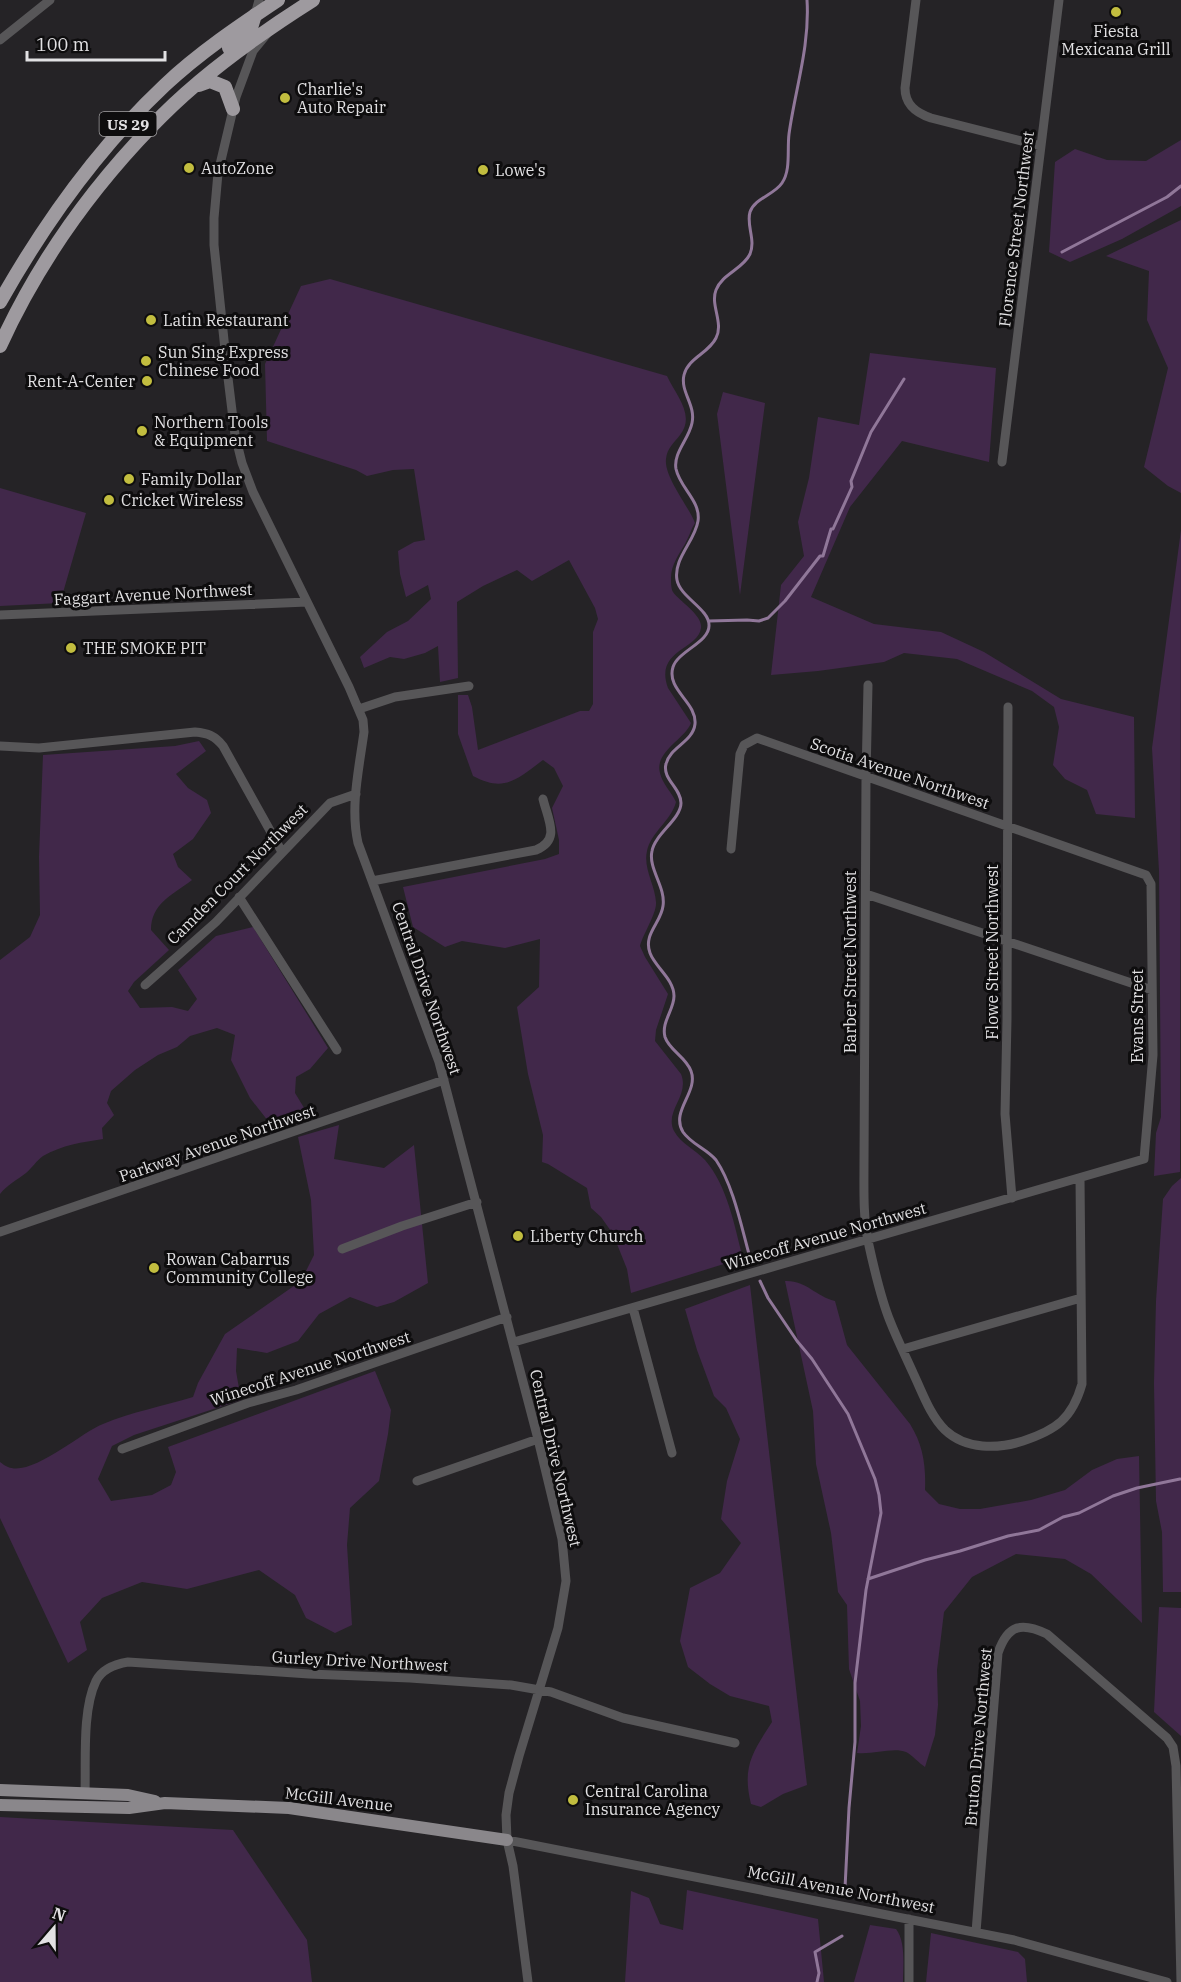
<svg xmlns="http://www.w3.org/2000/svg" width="1181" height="1982" font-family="'IBM Plex Serif',serif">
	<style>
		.green { fill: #41284a }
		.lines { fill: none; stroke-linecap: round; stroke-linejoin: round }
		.stream { stroke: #907799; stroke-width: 3 }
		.minor { stroke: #575658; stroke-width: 9 }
		.major { stroke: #8a878b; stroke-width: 12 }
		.highway { stroke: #9e9a9f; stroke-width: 14 }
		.poi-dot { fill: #c2bd3f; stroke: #0e0d0e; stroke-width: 2 }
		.labels { text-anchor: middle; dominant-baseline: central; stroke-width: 6; stroke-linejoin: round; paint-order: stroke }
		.shield { fill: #0e0d0e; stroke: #a2a1a3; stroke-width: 1.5 }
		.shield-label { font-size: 15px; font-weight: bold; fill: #e2e1e3 }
		.poi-label { font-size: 16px; fill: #e2e1e3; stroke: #0e0d0e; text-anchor: start }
		.street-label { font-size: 16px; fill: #e2e1e3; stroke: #0e0d0e }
	</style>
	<rect width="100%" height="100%" fill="#252326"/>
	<path class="green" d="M1181 140V206L1122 239 1070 262 1049 252 1055 162 1075 149 1107 160 1146 161Z
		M1181 220V493L1168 486 1144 467 1168 368 1147 320 1149 271 1106 256Z
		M330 279 667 376C675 394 696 415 680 435 674 443 667 448 666 459 664 477 688 505 695 523 691 529 689 537 685 544 679 554 671 565 671 578 671 582 671 589 673 592 679 601 703 615 701 628 698 650 654 650 668 688L691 723C685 739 654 752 660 773 662 783 672 793 676 802 671 821 651 832 647 851 643 868 655 885 656 902 657 913 643 934 640 946L645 957 668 994 656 1030 655 1041 681 1074C690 1096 664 1111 674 1131 681 1144 695 1149 705 1160 728 1187 734 1225 743 1258L631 1293 627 1269 613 1234 601 1217 591 1208 587 1188 548 1164 542 1162 543 1135 528 1074 517 1007 539 987 540 939 505 948 462 941 445 947 413 927 403 887 545 859 559 854V840L552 808 563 786 554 768 543 760C517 779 505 793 473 776L458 734V695H468L472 707 478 750 580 711H589L593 704V632L598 619 595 608 569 560 532 581 517 570 483 586 457 602 458 678 440 682 438 646 425 653 404 659 390 657 364 668 360 657 387 632 408 621 431 599 428 585 406 597 400 574 398 551 414 542 425 540 414 469 393 470 367 476 356 470 267 441 265 364 301 286Z
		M870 353 996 368 989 462 902 441 850 507 811 597 874 624 941 632 984 652 1061 699 1134 717 1135 818 1096 814 1087 790 1065 779 1053 765 1059 727 1054 707 1032 691 957 659 904 653 884 662 818 671 771 675 781 585 804 556 798 522 809 478 818 417 859 425Z
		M723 392 765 403 740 595 717 414Z
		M0 488 86 513 60 603 0 606Z
		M1181 530 1180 1172 1154 1176 1156 1133 1161 1117 1159 871 1152 748Z
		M199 741 206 751 176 774 188 788 207 800 211 813 193 839 173 854 178 867 192 880C173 895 151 903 151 930L169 950 134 982 128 991 140 1008 172 1007 188 1011 197 999 178 970 216 936 253 927 328 1048 310 1069 296 1077 295 1093 306 1111 272 1126 250 1098 231 1060 235 1035 217 1028 190 1036 177 1047 158 1055 135 1070 111 1091 107 1103 114 1115 102 1128 103 1139C83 1142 62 1145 43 1156 37 1160 32 1168 26 1173 17 1180 7 1185 0 1194V960L30 937 40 915 39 857 43 755 175 746Z
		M339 1125 334 1159 384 1168 414 1145 428 1283 394 1302 377 1307 350 1297 319 1314 298 1341 267 1353 237 1348 236 1371 241 1400 134 1435 112 1446 98 1479 111 1501 152 1495 171 1485 176 1472 168 1447 375 1371 391 1410 388 1434 379 1481 350 1508 347 1545 352 1625 335 1633 306 1618 295 1595 259 1570 187 1589 142 1582 102 1598 80 1622 87 1650 68 1663 0 1518V1462C3 1464 5 1466 8 1467 32 1477 80 1433 103 1424 131 1412 164 1406 193 1397L198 1383 225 1334 301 1281 314 1255 311 1200 298 1137Z
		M1181 1178V1592H1163L1162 1532 1156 1501 1154 1383 1156 1301 1163 1199 1172 1186Z
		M785 1281C806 1280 815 1296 835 1301L847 1345 910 1424C923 1445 926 1465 925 1490L939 1504 960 1509H980L1031 1500 1065 1490 1092 1470 1117 1459 1139 1456 1142 1623 1091 1574 1065 1559 1016 1554 972 1577 944 1612 937 1670 938 1705 935 1735 925 1767C919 1763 912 1755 906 1752 893 1747 872 1755 857 1753L861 1726 860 1701 849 1669 847 1605 838 1592 831 1533 816 1464 813 1411Z
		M750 1285 807 1785 783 1794 761 1807 751 1804C742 1767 752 1753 772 1722L769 1706 730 1696 710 1684 688 1667 680 1641 690 1588 720 1573 741 1543 721 1519 727 1481 740 1439 726 1408 714 1396 697 1350 685 1309Z
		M1159 1607 1181 1608V1736L1154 1712Z
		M0 1817 233 1830 307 1940 312 1982H0Z
		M687 1890 818 1919 824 1982H625L631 1891 649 1898 660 1924 683 1930Z
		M870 1925 896 1929C906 1942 903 1966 903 1982H854Z
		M931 1933 1018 1952 1025 1959 1027 1982H926Z"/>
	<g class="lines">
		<path class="stream" d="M1062 252 1167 197 1181 186
			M709 621 747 620 759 621 768 618 785 601 820 556H823L831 529H833L852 487 851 481 871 432 904 379
			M749 1254C741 1225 733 1185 716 1160 707 1149 691 1144 683 1132 670 1111 699 1092 691 1071 686 1057 669 1050 665 1037 661 1022 674 1010 674 996 674 979 655 967 650 953 643 934 661 923 663 906 666 887 648 869 652 851 655 834 681 819 681 803 681 788 662 779 666 764 670 747 693 742 695 724 697 702 666 690 673 667 678 651 710 642 709 625 709 609 680 597 677 580 673 559 695 541 698 521 701 501 680 488 676 469 673 453 689 439 692 423 696 405 680 392 684 375 688 358 709 353 716 338 724 323 710 305 716 290 722 274 743 269 750 254 756 240 746 225 750 212 755 198 774 195 782 183 791 170 787 150 789 134 795 90 810 46 807 0
			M760 1281 768 1298 797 1341 812 1359 848 1414 875 1479 879 1495 881 1513 866 1590 855 1683V1742L849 1808 845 1888
			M868 1579 925 1560 960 1551 1008 1536 1039 1530 1063 1517 1079 1513 1113 1496 1137 1488 1180 1479
			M817 1982 819 1973 815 1952 842 1936"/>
		<path class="minor" d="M916 0 905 88C905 105 916 113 931 118L1041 146
			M255 15 259 0
			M267 34 253 51 236 97 218 173 214 218V245L228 378 235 435 242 463 253 492 349 687 363 720 364 732C359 769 350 807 358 843L439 1062 538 1439 562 1539 566 1581 558 1628 519 1756 509 1793 506 1815 507 1840 513 1866 528 1982
			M0 40 50 0
			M1002 462 1059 0
			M0 615 307 602
			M868 685 866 777 864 1164C864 1189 863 1216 868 1241 873 1264 881 1299 890 1321 897 1339 906 1357 914 1375 923 1394 930 1415 945 1430 966 1450 998 1449 1023 1441 1056 1430 1072 1419 1082 1384L1080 1178
			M1008 707 1007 1019 1005 1114 1012 1198
			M359 709 395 697 469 686
			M0 746 39 748 195 732C208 733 215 736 223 746L282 852
			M372 881 536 850C561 840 548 820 543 799
			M866 894 1152 990
			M239 897 337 1050
			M145 985 216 922 330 803 356 794
			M0 1232 444 1080
			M342 1249 402 1226 477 1202
			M633 1308 672 1453
			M514 1342 1144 1159 1153 1055 1151 884 1146 875 757 738 744 745 740 754 731 849
			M903 1349 1081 1298
			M122 1449 248 1403 296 1390 507 1317
			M417 1481 538 1439
			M85 1793C86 1761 82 1710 96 1681 102 1669 116 1664 128 1662L309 1674 410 1678 511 1685 551 1692 623 1718 735 1743
			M507 1840 1014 1940 1167 1982
			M909 1919V1982
			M976 1932 998 1653C1008 1624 1022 1622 1047 1634L1167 1738 1173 1747 1176 1766 1181 1982"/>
		<path class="major" d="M0 1790 128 1795 155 1801
			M0 1805 129 1808 165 1803 289 1808 507 1840"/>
		<path class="highway" d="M229 48 251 28 255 15
			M199 85 210 81 225 87 233 109
			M0 302C45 222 98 148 165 85 199 53 239 26 278 0
			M0 346C37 265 90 190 152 126 198 77 256 36 313 0"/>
	</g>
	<g class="poi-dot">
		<circle cx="1116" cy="12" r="6"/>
		<circle cx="285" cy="98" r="6"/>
		<circle cx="189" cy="168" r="6"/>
		<circle cx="483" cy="170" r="6"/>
		<circle cx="151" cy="320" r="6"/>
		<circle cx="146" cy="361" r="6"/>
		<circle cx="147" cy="381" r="6"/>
		<circle cx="142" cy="431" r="6"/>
		<circle cx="129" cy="479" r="6"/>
		<circle cx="109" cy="500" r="6"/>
		<circle cx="71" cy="648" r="6"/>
		<circle cx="518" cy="1236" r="6"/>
		<circle cx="154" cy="1268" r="6"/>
		<circle cx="573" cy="1800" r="6"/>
	</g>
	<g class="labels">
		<rect class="shield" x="99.5" y="112" width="57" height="24" rx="4.5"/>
		<g class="shield-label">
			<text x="128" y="124">US 29</text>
		</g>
		<g class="poi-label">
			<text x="1116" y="31" text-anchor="middle">Fiesta<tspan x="1116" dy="18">Mexicana Grill</tspan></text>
			<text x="297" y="89">Charlie's<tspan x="297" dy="18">Auto Repair</tspan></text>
			<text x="201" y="168">AutoZone</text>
			<text x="495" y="170">Lowe's</text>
			<text x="163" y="320">Latin Restaurant</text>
			<text x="158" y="352">Sun Sing Express<tspan x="158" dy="18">Chinese Food</tspan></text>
			<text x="135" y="381" text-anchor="end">Rent-A-Center</text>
			<text x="154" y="422">Northern Tools<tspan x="154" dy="18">&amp; Equipment</tspan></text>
			<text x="141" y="479">Family Dollar</text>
			<text x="121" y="500">Cricket Wireless</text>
			<text x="83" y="648">THE SMOKE PIT</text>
			<text x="530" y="1236">Liberty Church</text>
			<text x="166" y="1259">Rowan Cabarrus<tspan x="166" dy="18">Community College</tspan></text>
			<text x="585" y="1791">Central Carolina<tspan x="585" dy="18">Insurance Agency</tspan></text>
		</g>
		<g class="street-label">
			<text transform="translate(1016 229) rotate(-83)">Florence Street Northwest</text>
			<text transform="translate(153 594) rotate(-3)">Faggart Avenue Northwest</text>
			<text transform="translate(900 773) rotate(19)">Scotia Avenue Northwest</text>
			<text transform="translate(237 874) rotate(-45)">Camden Court Northwest</text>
			<text transform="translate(992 952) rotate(-90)">Flowe Street Northwest</text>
			<text transform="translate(850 962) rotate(-90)">Barber Street Northwest</text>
			<text transform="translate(427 988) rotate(71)">Central Drive Northwest</text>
			<text transform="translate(1137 1016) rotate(-90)">Evans Street</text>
			<text transform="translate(217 1143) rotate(-19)">Parkway Avenue Northwest</text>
			<text transform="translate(825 1236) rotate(-16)">Winecoff Avenue Northwest</text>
			<text transform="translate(310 1368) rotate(-18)">Winecoff Avenue Northwest</text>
			<text transform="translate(556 1458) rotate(77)">Central Drive Northwest</text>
			<text transform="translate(360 1661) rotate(3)">Gurley Drive Northwest</text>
			<text transform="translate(978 1737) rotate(-85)">Bruton Drive Northwest</text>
			<text transform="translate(339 1799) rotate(7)">McGill Avenue</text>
			<text transform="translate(841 1889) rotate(11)">McGill Avenue Northwest</text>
		</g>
	</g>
	<g transform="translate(54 1928) rotate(20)" stroke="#0e0d0e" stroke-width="4.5" paint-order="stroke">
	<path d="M0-4.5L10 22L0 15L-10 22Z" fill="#e2e1e3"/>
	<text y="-9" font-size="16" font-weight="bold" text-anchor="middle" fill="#e2e1e3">N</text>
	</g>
	<path d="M27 51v9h138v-9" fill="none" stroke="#e2e1e3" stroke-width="3"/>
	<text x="36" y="51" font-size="18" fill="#e2e1e3" stroke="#0e0d0e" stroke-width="4.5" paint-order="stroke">100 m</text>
</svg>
